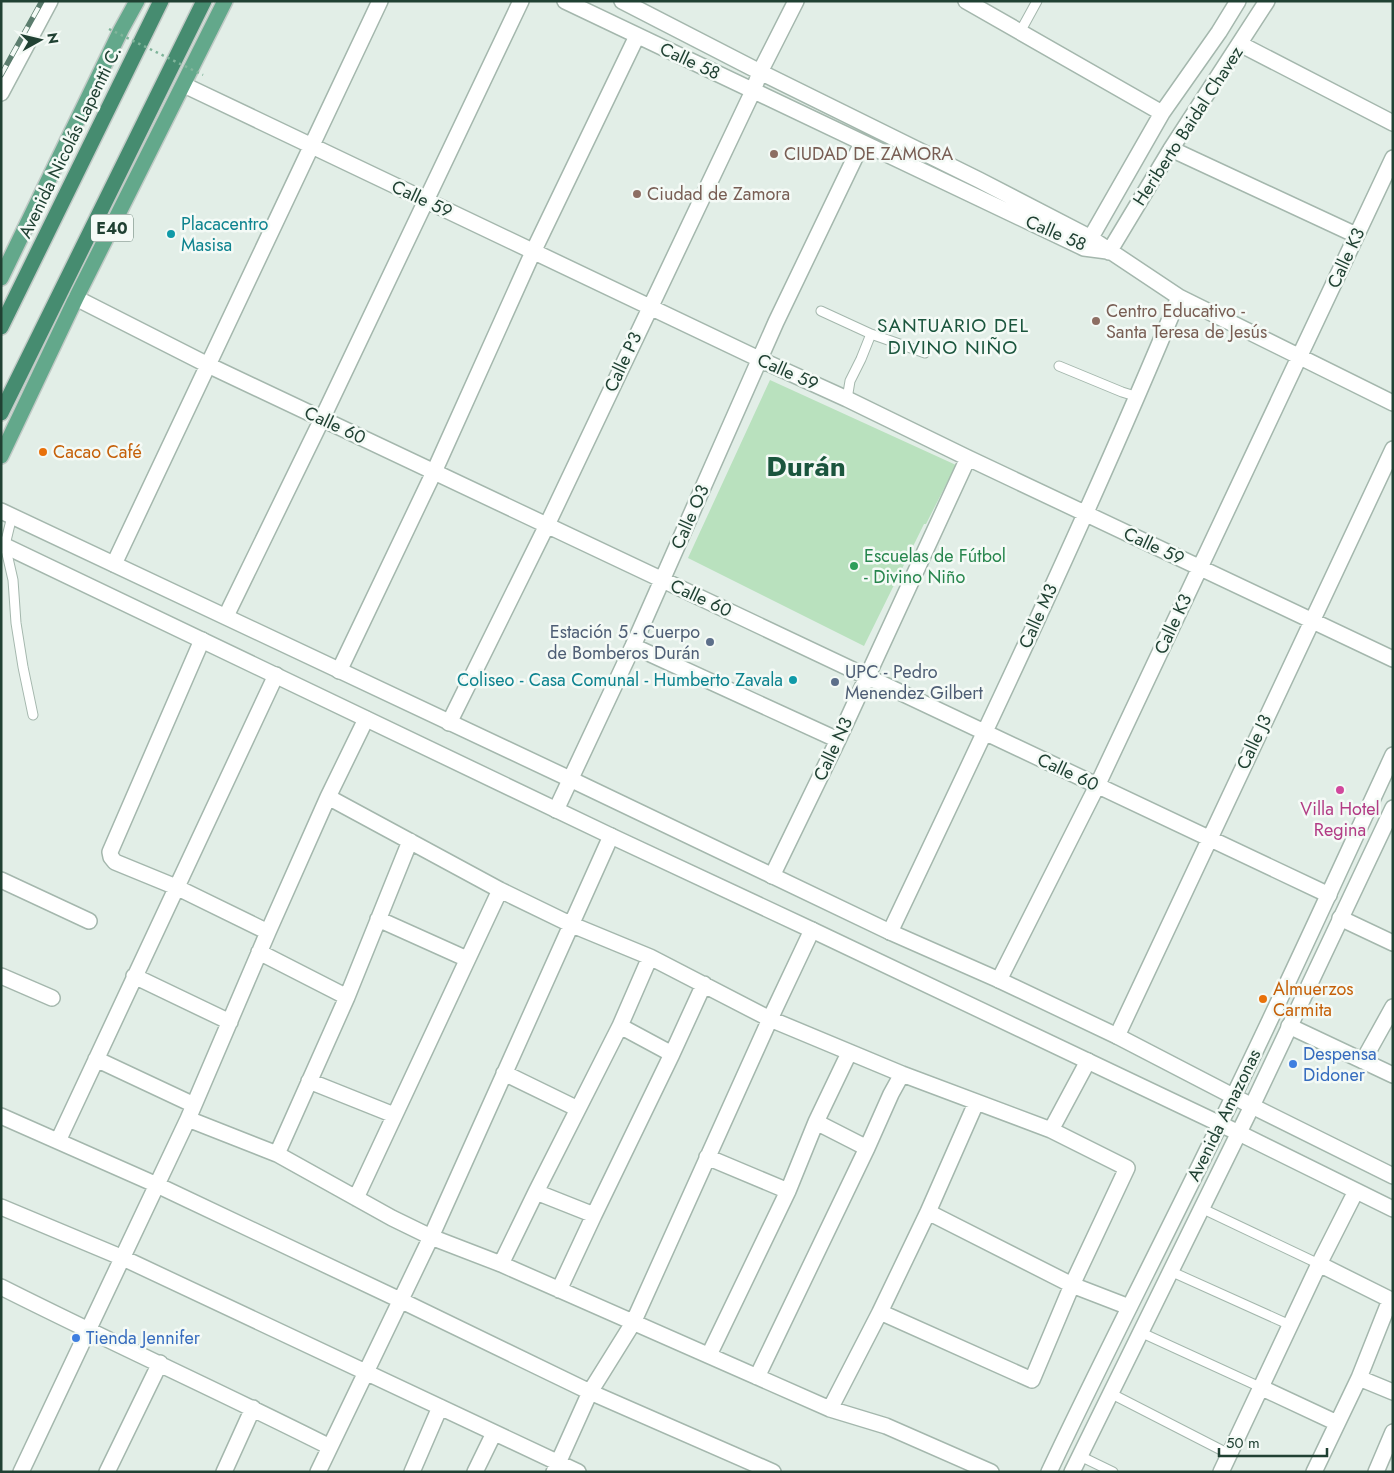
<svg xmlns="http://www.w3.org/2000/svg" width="1394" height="1473" font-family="Jost,sans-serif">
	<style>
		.green { fill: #b9e1be }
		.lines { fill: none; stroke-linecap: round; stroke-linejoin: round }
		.service-casing { stroke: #a4b7ad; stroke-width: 11 }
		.minor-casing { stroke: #a4b7ad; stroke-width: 18 }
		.tertiary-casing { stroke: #a4b7ad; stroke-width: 18 }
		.primary-casing { stroke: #c1cac6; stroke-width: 18 }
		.trunk-casing { stroke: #c1cac6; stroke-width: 18 }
		.service { stroke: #fff; stroke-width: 9 }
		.minor { stroke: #fff; stroke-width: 15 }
		.tertiary { stroke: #fff; stroke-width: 15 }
		.primary { stroke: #63a88b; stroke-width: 15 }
		.trunk { stroke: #468c70; stroke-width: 15 }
		.rail-casing { stroke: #5b7d6e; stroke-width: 5.5 }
		.rail { stroke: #f4faf6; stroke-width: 4; stroke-dasharray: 11; stroke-linecap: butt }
		.path-bridge { stroke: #80b59b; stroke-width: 2.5; stroke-dasharray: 2.5 4; stroke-linecap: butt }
		.education-dot { fill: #8d6e63; stroke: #f4faf6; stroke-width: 2 }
		.culture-dot { fill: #0f9aa8; stroke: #f4faf6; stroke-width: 2 }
		.food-dot { fill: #e8710a; stroke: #f4faf6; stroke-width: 2 }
		.leisure-dot { fill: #2e9e5b; stroke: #f4faf6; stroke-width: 2 }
		.service-dot { fill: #5c6f8a; stroke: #f4faf6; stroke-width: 2 }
		.hotel-dot { fill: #d1479c; stroke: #f4faf6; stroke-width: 2 }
		.shop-dot { fill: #3f7fe0; stroke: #f4faf6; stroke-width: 2 }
		.labels { text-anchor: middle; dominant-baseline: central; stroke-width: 5; stroke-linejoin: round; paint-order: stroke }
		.shield { fill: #f4faf6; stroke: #60786e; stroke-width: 1 }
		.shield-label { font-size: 16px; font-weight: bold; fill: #204133 }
		.street-label { font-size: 18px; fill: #204133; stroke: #f4faf6 }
		.education-label { font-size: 18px; fill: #785e54; stroke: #f4faf6; text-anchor: start }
		.culture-label { font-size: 18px; fill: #0d838f; stroke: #f4faf6; text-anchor: start }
		.food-label { font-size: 18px; fill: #c56008; stroke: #f4faf6; text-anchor: start }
		.leisure-label { font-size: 18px; fill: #27864d; stroke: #f4faf6; text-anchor: start }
		.service-label { font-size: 18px; fill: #4e5e75; stroke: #f4faf6; text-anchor: end }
		.hotel-label { font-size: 18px; fill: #b23c85; stroke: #f4faf6 }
		.shop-label { font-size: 18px; fill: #366cbe; stroke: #f4faf6; text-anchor: start }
		.neighbourhood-label { font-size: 19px; letter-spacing: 1px; fill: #1a553d; stroke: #f4faf6 }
		.town-label { font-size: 28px; font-weight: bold; fill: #1a553d; stroke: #f4faf6 }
	</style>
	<rect width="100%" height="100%" fill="#e2eee7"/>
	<path class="green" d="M770 380 956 465 926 524H924L864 646 688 558Z"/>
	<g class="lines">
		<defs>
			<path id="service" d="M1020 32 1037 1
				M821 311 871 334
				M1059 366 1122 392 1138 397
				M847 399 850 381 861 359 871 334 925 353
				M12 516 5 545 13 580 16 623 23 667 33 715
				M1201 1208 1319 1264
				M1170 1271 1290 1325
				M1140 1332 1260 1387
				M1110 1393 1229 1454
				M1080 1456 1113 1472"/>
			<path id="minor" d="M565 1 1084 248 1107 251
				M622 1 760 72 979 180 1089 237 1179 297 1393 403
				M966 1 1162 113
				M1240 44 1393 123
				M184 85 759 359 847 399 968 458 1393 659
				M1 93 50 1
				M1171 149 1356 235
				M1086 246 1162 113 1219 32 1238 1
				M1109 252 1171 149 1267 1
				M76 298 208 365 1329 895
				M114 564 380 1
				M226 616 322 419 521 1
				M202 640 110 852 111 857 115 862 176 887 268 932
				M633 646 838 740
				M339 671 434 472 533 252 637 36
				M449 723 547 525 753 91 760 72 796 1
				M328 797 500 890 570 924 650 957 770 1019 902 1074 1051 1130 1127 1168 1072 1285 1032 1380 880 1312 928 1212 976 1103
				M556 810 633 646 776 322 862 143
				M772 876 838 740 968 458
				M1 880 89 921
				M1340 918 1393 943
				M378 919 467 959
				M890 932C990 722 1090 512 1179 297
				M259 952 347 997
				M1 976 52 998
				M134 976 230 1022
				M999 980 1097 786 1393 158
				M620 1026 650 957
				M1289 1026 1393 1075
				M1117 1036 1393 449
				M849 1053 816 1122 867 1148
				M96 1059 194 1105
				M1363 1061 1393 1007
				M504 1073 578 1109
				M309 1081 394 1115
				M1252 1106 1393 1176
				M1 1116 157 1185 400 1300 590 1392 773 1472
				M188 1119 277 1154 392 1218 431 1237 501 1264 830 1409 886 1426 991 1472
				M1051 1130 1088 1061
				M1239 1133 1393 1209
				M58 1141 276 675
				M277 1154 347 997 410 841
				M707 1157 788 1191 816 1122
				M536 1192 594 1215 672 1054 704 984
				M356 1198 500 890
				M1 1207 123 1258 578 1472
				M928 1212 1072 1285 1129 1307
				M501 1264 536 1192 620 1026 672 1054
				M1319 1264 1393 1301
				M1 1287C110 1342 221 1392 330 1447
				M559 1290 594 1215
				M709 1355 788 1191
				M757 1377 867 1148 891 1094 902 1074
				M1359 1378 1393 1392
				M1260 1387 1337 1423
				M830 1409 880 1312
				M21 1472 188 1119 268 932 328 797 366 719
				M107 1472 160 1363
				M224 1472 253 1408
				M318 1472 431 1237 611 836
				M412 1472 440 1407
				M475 1472 494 1433
				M554 1472 590 1392 633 1323 770 1019 812 930
				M1221 1472 1319 1264 1356 1191
				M1314 1472 1359 1378 1390 1300
				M1376 1472 1393 1432"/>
			<path id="tertiary" d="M1 511 570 779 890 932 999 980 1117 1036 1252 1106
				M1 544 611 836 812 930 1239 1133
				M1049 1472C1104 1355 1164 1240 1220 1124 1280 1002 1336 878 1393 755
				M1072 1472 1252 1106 1393 808"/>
			<path id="primary" d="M1 278 121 30 137 1
				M1 456 76 298 225 1"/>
			<path id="trunk" d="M1 327 161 1
				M1 413 204 1"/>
		</defs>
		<use href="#service" class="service-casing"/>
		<use href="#minor" class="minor-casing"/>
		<use href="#tertiary" class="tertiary-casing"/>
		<use href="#primary" class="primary-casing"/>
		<use href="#trunk" class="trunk-casing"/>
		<use href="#service" class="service"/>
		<use href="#minor" class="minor"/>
		<use href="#tertiary" class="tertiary"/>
		<use href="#primary" class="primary"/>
		<use href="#trunk" class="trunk"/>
		<defs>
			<path id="rail" d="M1 75 42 1"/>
		</defs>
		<use href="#rail" class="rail-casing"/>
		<use href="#rail" class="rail"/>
		<path class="path-bridge" d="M109 29 203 75"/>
	</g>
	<g class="education-dot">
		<circle cx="774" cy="154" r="5"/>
		<circle cx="637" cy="194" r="5"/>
		<circle cx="1096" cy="321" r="5"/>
	</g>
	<g class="culture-dot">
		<circle cx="171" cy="234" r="5"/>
		<circle cx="793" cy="680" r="5"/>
	</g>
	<g class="food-dot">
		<circle cx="43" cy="452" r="5"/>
		<circle cx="1263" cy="999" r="5"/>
	</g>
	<circle class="leisure-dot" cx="854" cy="566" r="5"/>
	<g class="service-dot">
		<circle cx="710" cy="642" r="5"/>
		<circle cx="835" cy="682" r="5"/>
	</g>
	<circle class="hotel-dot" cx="1340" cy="790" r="5"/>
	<g class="shop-dot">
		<circle cx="1293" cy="1064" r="5"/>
		<circle cx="76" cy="1338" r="5"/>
	</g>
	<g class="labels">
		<rect class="shield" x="91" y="214.5" width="42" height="27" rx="4"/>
		<g class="shield-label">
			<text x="112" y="228">E40</text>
		</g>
		<g class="street-label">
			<text transform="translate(690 61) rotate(25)">Calle 58</text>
			<text transform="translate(1188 126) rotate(-57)">Heriberto Baidal Chavez</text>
			<text transform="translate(70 142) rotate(-64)">Avenida Nicolás Lapentti C.</text>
			<text transform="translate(422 199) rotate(25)">Calle 59</text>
			<text transform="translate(1056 233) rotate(23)">Calle 58</text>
			<text transform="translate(1346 258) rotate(-65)">Calle K3</text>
			<text transform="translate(623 362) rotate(-65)">Calle P3</text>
			<text transform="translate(788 372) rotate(24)">Calle 59</text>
			<text transform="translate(335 425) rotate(25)">Calle 60</text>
			<text transform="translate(690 517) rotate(-66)">Calle O3</text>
			<text transform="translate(1154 546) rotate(25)">Calle 59</text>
			<text transform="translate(701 598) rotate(25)">Calle 60</text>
			<text transform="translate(1038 616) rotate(-66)">Calle M3</text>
			<text transform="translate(1173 624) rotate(-65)">Calle K3</text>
			<text transform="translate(1254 742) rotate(-65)">Calle J3</text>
			<text transform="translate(833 749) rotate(-65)">Calle N3</text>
			<text transform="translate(1068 772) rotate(25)">Calle 60</text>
			<text transform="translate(1224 1115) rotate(-64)">Avenida Amazonas</text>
		</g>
		<g class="education-label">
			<text x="784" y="154">CIUDAD DE ZAMORA</text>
			<text x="647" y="194">Ciudad de Zamora</text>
			<text x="1106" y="311">Centro Educativo -<tspan x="1106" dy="21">Santa Teresa de Jesús</tspan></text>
		</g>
		<g class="culture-label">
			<text x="181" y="224">Placacentro<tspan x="181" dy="21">Masisa</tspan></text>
			<text x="783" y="680" text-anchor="end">Coliseo - Casa Comunal - Humberto Zavala</text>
		</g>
		<g class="food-label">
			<text x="53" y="452">Cacao Café</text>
			<text x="1273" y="989">Almuerzos<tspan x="1273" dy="21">Carmita</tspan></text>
		</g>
		<g class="leisure-label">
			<text x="864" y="556">Escuelas de Fútbol<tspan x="864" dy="21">- Divino Niño</tspan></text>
		</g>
		<g class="service-label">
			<text x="700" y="632">Estación 5 - Cuerpo<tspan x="700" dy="21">de Bomberos Durán</tspan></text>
			<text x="845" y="672" text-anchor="start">UPC - Pedro<tspan x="845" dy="21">Menendez Gilbert</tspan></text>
		</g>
		<g class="hotel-label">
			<text x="1340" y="809">Villa Hotel<tspan x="1340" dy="21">Regina</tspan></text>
		</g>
		<g class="shop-label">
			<text x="1303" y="1054">Despensa<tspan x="1303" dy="21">Didoner</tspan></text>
			<text x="86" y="1338">Tienda Jennifer</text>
		</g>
		<g class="neighbourhood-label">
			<text x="953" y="325">SANTUARIO DEL<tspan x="953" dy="22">DIVINO NIÑO</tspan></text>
		</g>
		<g class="town-label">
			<text x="806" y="466">Durán</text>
		</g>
	</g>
	<rect width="1394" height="1473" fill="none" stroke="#204133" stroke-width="5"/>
	<g transform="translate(40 40) rotate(82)" stroke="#f4faf6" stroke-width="4" paint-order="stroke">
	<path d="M0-4L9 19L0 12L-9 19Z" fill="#204133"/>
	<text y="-8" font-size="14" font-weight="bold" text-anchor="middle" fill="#204133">N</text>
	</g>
	<path d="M1219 1448v8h108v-8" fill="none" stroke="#204133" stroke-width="2.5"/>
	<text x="1226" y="1448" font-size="15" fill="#204133" stroke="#f4faf6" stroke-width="4" paint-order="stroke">50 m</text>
</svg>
